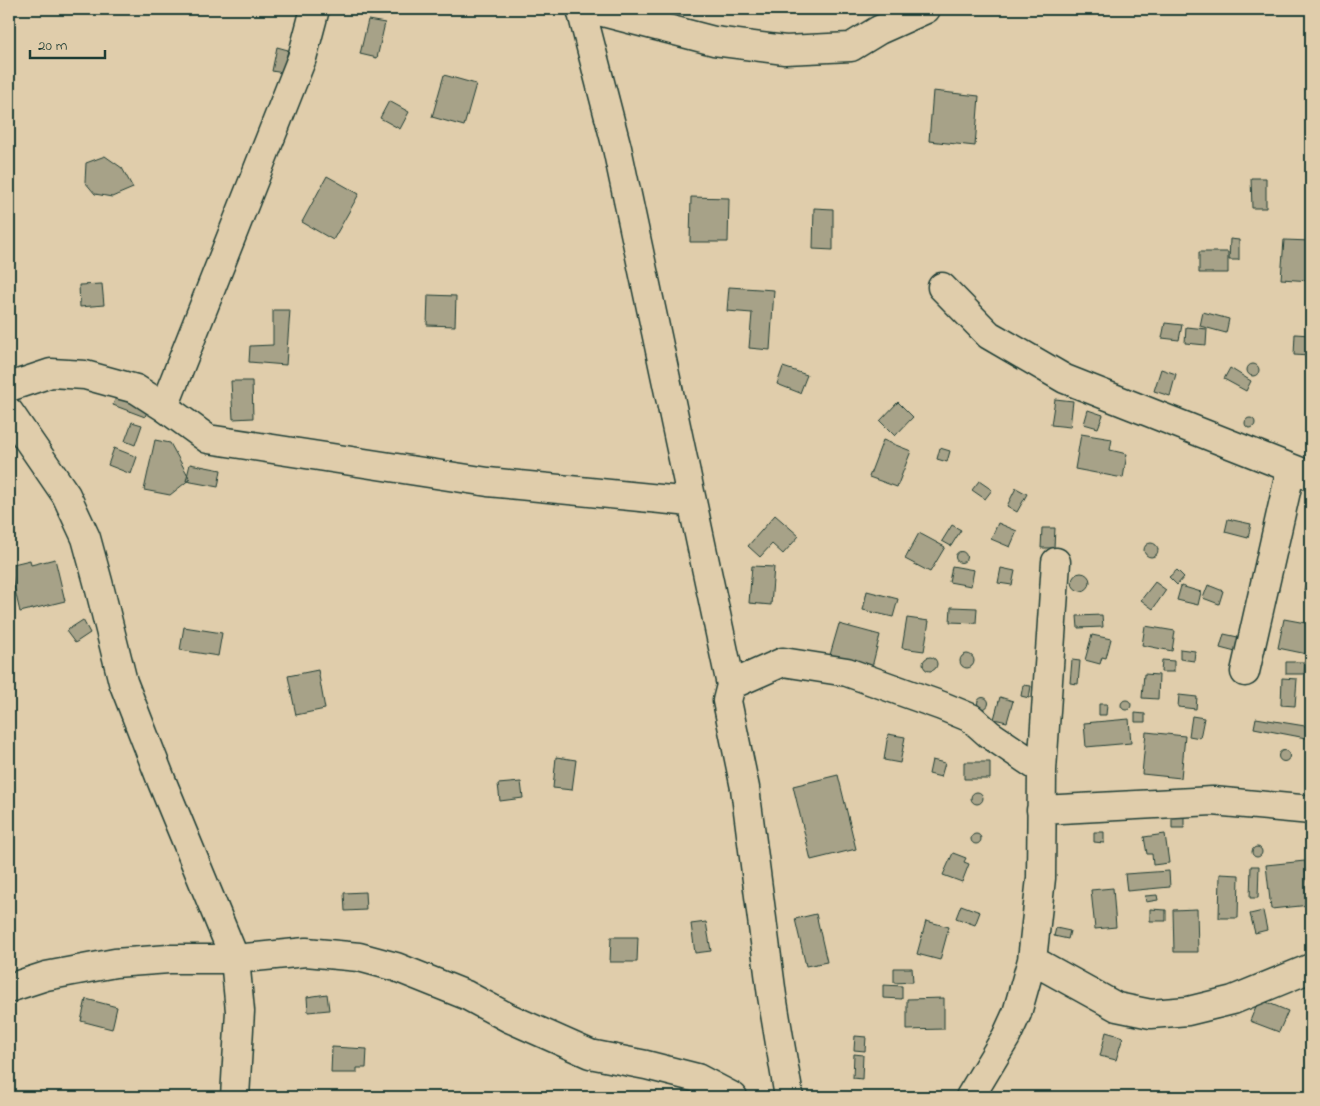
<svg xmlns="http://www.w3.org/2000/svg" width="1320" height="1106" font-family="'Indie Flower',sans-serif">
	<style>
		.building { fill: #a7a288; stroke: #1f3d34 }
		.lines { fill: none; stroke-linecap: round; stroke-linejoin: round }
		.street-casing { stroke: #1f3d34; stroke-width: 31 }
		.street { stroke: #e0cdab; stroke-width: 28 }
	</style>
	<rect width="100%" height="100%" fill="#e0cdab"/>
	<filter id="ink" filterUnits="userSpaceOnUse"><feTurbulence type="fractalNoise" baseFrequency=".02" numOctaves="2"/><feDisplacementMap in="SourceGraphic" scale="10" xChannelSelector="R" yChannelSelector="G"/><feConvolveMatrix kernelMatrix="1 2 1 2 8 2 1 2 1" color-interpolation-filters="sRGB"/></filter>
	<g filter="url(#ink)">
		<path class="building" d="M368 20 385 23 377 58 360 54Z
			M277 47 288 50 283 73 272 71Z
			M444 75 476 84 464 126 432 117Z
			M933 91 979 96 975 146 929 141Z
			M389 101 409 112 400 129 380 118Z
			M105 156 122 168 133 188 112 197 95 194 85 182 86 163Z
			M327 176 359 194 333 240 302 222Z
			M1251 178H1266V208H1252Z
			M691 197 729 198 728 242H690Z
			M814 208 833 209V250L813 249Z
			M1230 239 1239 240V260H1229Z
			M1284 240 1311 241V281L1281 279Z
			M1199 252H1228V273H1199Z
			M102 284 104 305 80 307 79 285Z
			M729 287 774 290 770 350 749 348 752 313 727 311Z
			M428 295 456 296 455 326 427 325Z
			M273 310H290L286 365 249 362 250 346 273 345Z
			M1203 312 1229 319 1226 333 1200 326Z
			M1165 323 1182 325 1179 340 1162 338Z
			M1186 327 1207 329 1206 345 1185 343Z
			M1295 334 1310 335 1309 356 1294 355Z
			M1247 370a6 6 0 1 1 12 0a6 6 0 1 1-12 0Z
			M783 367 807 375 800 393 777 384Z
			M1230 368 1251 381 1246 391 1224 379Z
			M1161 369 1176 374 1170 396 1154 391Z
			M231 381H252L253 418 233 419Z
			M119 389 151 401 145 417 113 405Z
			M1055 399 1073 401 1070 427 1051 425Z
			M898 402 913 417 895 436 880 421Z
			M1088 410 1103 415 1098 428 1084 424Z
			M1245 423a5 5 0 1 1 10 0a5 5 0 1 1-10 0Z
			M132 422 142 425 135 445 125 441Z
			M1081 434 1112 439 1110 450 1127 454 1123 478 1075 469Z
			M155 440 170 443 190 479 170 495 144 490Z
			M883 440 911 451 897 487 869 477Z
			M114 448 137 457 131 474 108 465Z
			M940 448 950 451 947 462 937 459Z
			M190 464 221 470 218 487 186 481Z
			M979 481 992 490 985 499 972 490Z
			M1016 488 1027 494 1017 512 1007 506Z
			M775 515 799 536 783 554 772 544 760 557 748 546Z
			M1228 519 1251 524 1248 538 1225 532Z
			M998 523 1017 531 1010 547 991 539Z
			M952 525 961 530 951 546 942 541Z
			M1042 528H1055L1054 548H1041Z
			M919 533 945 547 930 572 905 559Z
			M1144 550a7 7 0 1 1 14 0a7 7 0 1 1-14 0Z
			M955.5 557a5.5 5.5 0 1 1 11 0a5.5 5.5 0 1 1-11 0Z
			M55 559 65 601 20 612 9 565 30 560 31 565Z
			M752 566 774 567 771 605 749 603Z
			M952 566 974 570 971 586 949 582Z
			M1001 568 1015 571 1012 585 998 583Z
			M1177 570 1184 577 1177 585 1169 577Z
			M1309 571H1311V592L1304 590Z
			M1072 582a9 9 0 1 1 18 0a9 9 0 1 1-18 0Z
			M1155 582 1166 590 1153 609 1141 600Z
			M1208 585 1223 591 1219 604 1203 598Z
			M1181 586 1201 592 1198 605 1177 600Z
			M867 591 898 599 893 617 863 610Z
			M951 607 977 608 976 623 950 622Z
			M1102 615 1103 627 1078 628 1077 616Z
			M907 618 929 621 924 651 902 648Z
			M1284 619 1311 624 1307 654 1278 648Z
			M83 620 90 633 75 643 66 631Z
			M839 624 880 635 872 667 830 655Z
			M1145 626 1175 631 1172 651 1142 645Z
			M184 627 222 633 218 656 180 650Z
			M1224 634 1247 639 1243 654 1220 648Z
			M1092 635 1111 639 1106 658 1102 657 1100 664 1085 660Z
			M1180 649 1195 651 1194 661 1180 659Z
			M960 661a7 7 0 1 1 14 0a7 7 0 1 1-14 0Z
			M923 664a7 7 0 1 1 14 0a7 7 0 1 1-14 0Z
			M1072 660 1080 661 1078 684 1070 683Z
			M1162 660 1174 661V672H1161Z
			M1286 662H1305L1304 674H1286Z
			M318 670 325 709 296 715 288 676Z
			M1144 674 1159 675 1158 699 1142 698Z
			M1282 678 1297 679 1295 706 1281 705Z
			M1023 685 1031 686 1029 698 1021 696Z
			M1179 695 1197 697 1196 709 1178 707Z
			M1000 697 1013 701 1007 722 994 719Z
			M977.5 703a5.5 5.5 0 1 1 11 0a5.5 5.5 0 1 1-11 0Z
			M1121 705a5 5 0 1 1 10 0a5 5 0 1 1-10 0Z
			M1099 704H1107L1106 715H1099Z
			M1135 713 1145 714V722H1135Z
			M1192 716 1204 718 1200 738 1189 736Z
			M1256 718 1311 727V739L1254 728Z
			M1129 719 1131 743 1086 747 1084 723Z
			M1146 732 1185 736 1181 778 1142 774Z
			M888 734 905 737 900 763 884 760Z
			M1278.5 756a5.5 5.5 0 1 1 11 0a5.5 5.5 0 1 1-11 0Z
			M556 757 576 760 572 790 553 788Z
			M932 760 945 763 941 777 929 774Z
			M964 762H990V779H964Z
			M838 775 856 849 811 860 793 786Z
			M521 782 523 798 500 801 498 784Z
			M971 798a6 6 0 1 1 12 0a6 6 0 1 1-12 0Z
			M1172 814H1184V828H1172Z
			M1094 832H1104V843L1094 842Z
			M971 839a5 5 0 1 1 10 0a5 5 0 1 1-10 0Z
			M1165 834 1169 863 1153 865 1152 854H1147L1144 837Z
			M1252 852a5 5 0 1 1 10 0a5 5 0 1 1-10 0Z
			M953 853 966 858 964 862 969 864 962 882 943 875Z
			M1305 861 1310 905 1271 909 1266 865Z
			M1251 866H1259L1258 898H1250Z
			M1169 871 1170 887 1127 891 1125 874Z
			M1220 874 1239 875 1238 918H1219Z
			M1113 888 1116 927 1095 929 1091 890Z
			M365 892 366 910 345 911 344 893Z
			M1157 895 1158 900 1146 902 1145 896Z
			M961 905 980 912 975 925 956 918Z
			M1150 909 1166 910V921H1150Z
			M1197 909 1198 952H1174L1173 910Z
			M1263 911 1267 930 1255 933 1250 914Z
			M816 914 827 962 806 966 795 919Z
			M926 921 949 927 940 960 917 954Z
			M706 922 711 951 695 953 691 924Z
			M1056 928 1070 931 1068 939 1054 936Z
			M611 937H638L637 962H610Z
			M894 968H912L913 982 894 983Z
			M883 985 902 986V999L883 998Z
			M327 994 329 1010 308 1012 307 997Z
			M944 998V1029L907 1030V999Z
			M86 999 117 1007 112 1029 81 1021Z
			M1259 999 1288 1011 1279 1032 1250 1021Z
			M1106 1032 1123 1037 1116 1060 1100 1056Z
			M855 1036 866 1037 865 1051 854 1050Z
			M332 1047 367 1049 366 1068H357V1073H331Z
			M854 1054 863 1055 862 1079 853 1078Z"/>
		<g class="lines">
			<defs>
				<path id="street" d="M581 9 617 148 731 685 727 701 745 788 772 996 789 1097
					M591 9 714 41 785 50 851 47 879 30 926 9
					M942 287 989 335 1065 379 1311 476
					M9 387 51 373 85 375 136 389 164 407 208 439 488 482 691 502
					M164 407 302 58 315 9
					M9 412 66 495 86 538 98 582 123 682 162 782 235 959 240 1011 235 1097
					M1245 672 1291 469
					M731 685 783 662 847 672 942 706 971 718 989 734 1042 770 1041 878 1032 960 1017 1013 1006 1037 970 1097
					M1042 770 1056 562
					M1041 810 1213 801 1311 810
					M1032 960 1117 1007 1151 1014 1188 1011 1233 1000 1311 968
					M9 988 46 976 115 963 169 959H235L306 952 359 957 396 967 466 995 509 1018 590 1054 646 1065 697 1078 733 1097"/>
			</defs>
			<use href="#street" class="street-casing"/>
			<use href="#street" class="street"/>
		</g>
	</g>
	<rect width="1320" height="1106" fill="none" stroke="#e0cdab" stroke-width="30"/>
	<rect x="15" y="15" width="1290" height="1076" fill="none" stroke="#1f3d34" stroke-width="2" filter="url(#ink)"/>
	<path d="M30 50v8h75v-8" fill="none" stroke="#1f3d34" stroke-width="2.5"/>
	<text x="38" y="50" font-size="15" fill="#1f3d34" stroke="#e0cdab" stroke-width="4" paint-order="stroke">20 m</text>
</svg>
